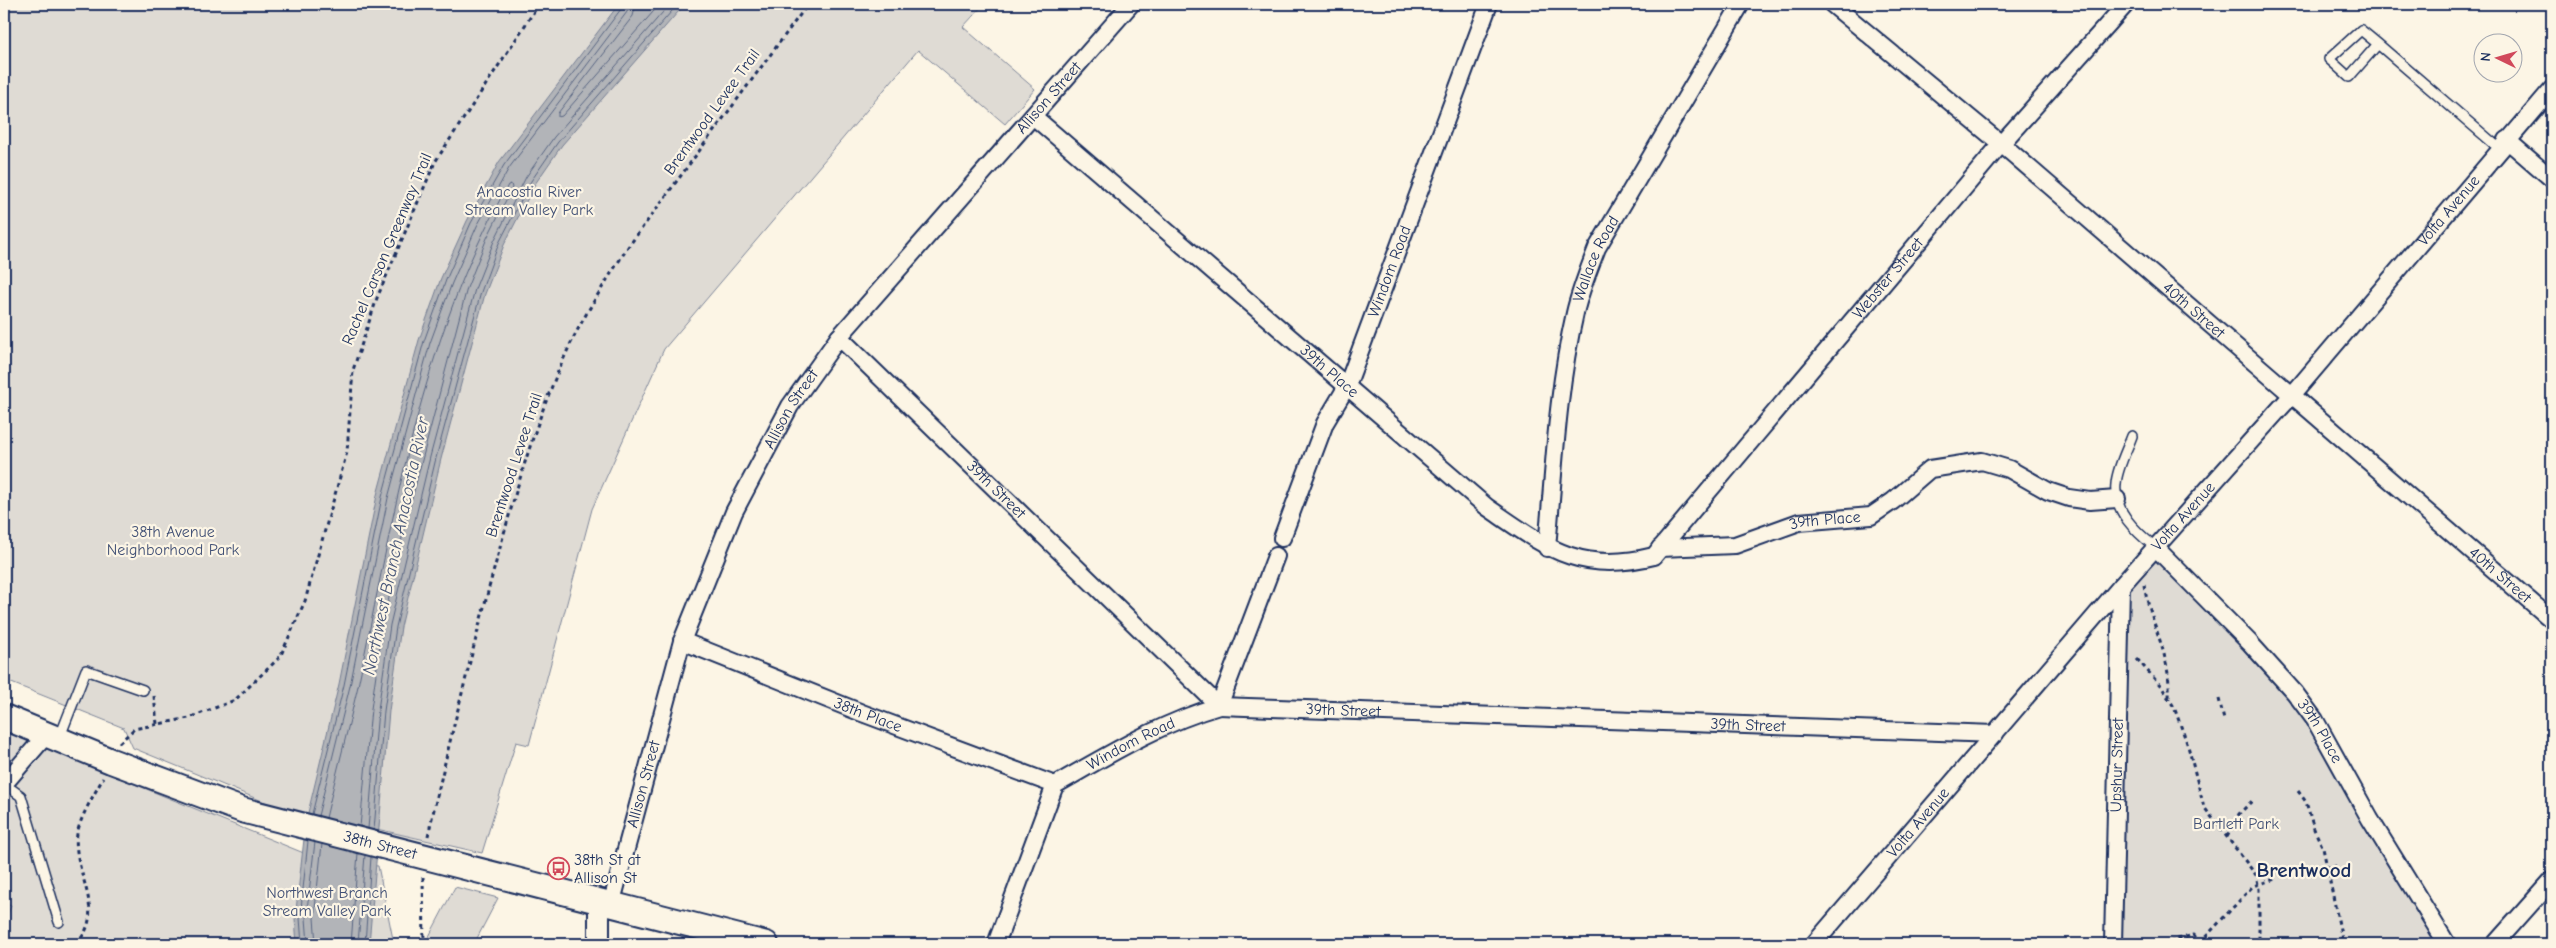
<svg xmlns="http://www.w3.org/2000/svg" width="2556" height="948" font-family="'Comic Neue',sans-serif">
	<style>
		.green { fill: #dfdbd4; stroke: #7d8599 }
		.water { fill: #b2b4b8; stroke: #767f94 }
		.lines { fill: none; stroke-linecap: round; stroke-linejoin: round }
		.shore { stroke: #576482; stroke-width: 1 }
		.service-casing { stroke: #1b2f5e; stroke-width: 12 }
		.minor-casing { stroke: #1b2f5e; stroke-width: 20 }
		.tertiary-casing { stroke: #1b2f5e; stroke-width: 24 }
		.secondary-casing { stroke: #1b2f5e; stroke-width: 28 }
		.path { stroke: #1b2f5e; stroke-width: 3; stroke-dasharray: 4 4; stroke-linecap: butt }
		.service { stroke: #fcf5e5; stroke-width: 9 }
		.minor { stroke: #fcf5e5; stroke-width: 16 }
		.tertiary { stroke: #fcf5e5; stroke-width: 20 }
		.secondary { stroke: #fcf5e5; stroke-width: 24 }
		.labels { text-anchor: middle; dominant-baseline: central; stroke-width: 4.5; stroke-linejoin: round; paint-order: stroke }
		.street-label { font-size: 16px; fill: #1b2f5e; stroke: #fcf5e5 }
		.park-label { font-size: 16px; fill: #425176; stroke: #fcf5e5 }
		.poi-label { font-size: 16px; fill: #1b2f5e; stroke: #fcf5e5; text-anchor: start }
		.water-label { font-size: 18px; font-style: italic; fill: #485779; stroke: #fcf5e5 }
		.district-label { font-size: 21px; font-weight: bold; fill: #1b2f5e; stroke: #fcf5e5 }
	</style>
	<rect width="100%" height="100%" fill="#fcf5e5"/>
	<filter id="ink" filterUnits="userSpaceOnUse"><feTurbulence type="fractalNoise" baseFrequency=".02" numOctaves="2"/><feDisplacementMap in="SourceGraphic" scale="10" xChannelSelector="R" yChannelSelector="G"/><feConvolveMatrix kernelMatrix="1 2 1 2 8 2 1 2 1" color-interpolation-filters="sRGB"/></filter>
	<g filter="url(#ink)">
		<path class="green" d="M4 4H984L963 27 1035 89 1005 124 918 50 664 349 592 509 529 745 516 742 482 853 311 814V821L133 748 124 728 4 680Z
			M2155 547 2295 693 2447 944H2113L2121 586Z
			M4 731 316 858 378 866 394 944H4V923L11 906 4 903Z
			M455 887 498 898 474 944H425Z"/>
		<path class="water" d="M619 4H685L562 145 535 184 504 245 485 294 441 459 401 627 389 711 369 944H297L295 919 306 821 339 684 377 495 419 340 441 278 467 221 499 162Z"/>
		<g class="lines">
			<path class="shore" d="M636 4 633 16 558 113V117L562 116 660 4
				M312 814 344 685 382 497 424 341 446 280 471 223 504 165 621 9 622 4
				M318 816 350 686 388 498 430 343 452 283 477 226 509 168 627 12 629 4
				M326 818C336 774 348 730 358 686 394 515 421 340 508 185L511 184 512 188 487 238 467 288 403 533 383 625 371 709 360 827
				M368 829 378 710 390 625 430 457 475 289 494 241 526 177 554 137 670 4
				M374 830 384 711 396 627 436 458 481 292 499 243 531 181 558 142 678 4
				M302 944 300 918 308 841
				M308 944 306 918 315 842
				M316 944 314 918 322 844
				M351 944 358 853
				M358 944 365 855
				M365 944 371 857"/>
			<defs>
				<path id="service" d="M2378 44 2349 77 2329 59 2361 30 2378 44 2500 149
					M2132 436C2127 450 2117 468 2116 484 2113 511 2136 532 2155 547
					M59 739 86 670 143 690
					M4 784 21 796 59 922"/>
				<g id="minor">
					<path id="s1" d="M1832 4 2012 153 2552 620"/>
					<path id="s2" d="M1033 116 1487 507C1546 547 1578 575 1654 556L2001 144 2126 4"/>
					<path d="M2507 140 2552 179"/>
					<path id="s3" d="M839 337 1219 706 1995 734"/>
					<path id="s4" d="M1282 538 1325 423 1347 386 1489 4"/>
					<path id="s5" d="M2155 547 2250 643 2295 693 2315 720 2370 819 2447 944"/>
					<path id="s6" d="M1547 548C1554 470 1557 390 1575 313 1580 291 1589 269 1597 248L1741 4"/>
					<path id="s7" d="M1660 548 1735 545 1799 522 1871 516 1893 501 1930 469 1982 461 2009 469 2048 491 2069 498 2090 501 2117 499"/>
					<path id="s8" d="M682 641 862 713 1055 785"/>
					<path d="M4 784 47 734"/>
					<path id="s9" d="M611 905 682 641 734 512 790 406 839 337 1131 4"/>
					<path id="s10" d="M996 944 1055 785C1108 755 1160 723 1219 706L1276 556"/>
					<path id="s11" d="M1814 944 2121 586 2293 394 2552 89"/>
					<path id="s12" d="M2113 944 2121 586"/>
					<path d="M2495 944 2552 880"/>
				</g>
				<path id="tertiary" d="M599 944V902"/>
				<g id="secondary">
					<path id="s13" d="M4 717 111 761 242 810 766 944"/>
				</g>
			</defs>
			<use href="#service" class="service-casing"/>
			<use href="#minor" class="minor-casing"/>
			<use href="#tertiary" class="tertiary-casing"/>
			<use href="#secondary" class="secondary-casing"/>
			<path class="path" d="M2144 585C2151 626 2171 654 2169 697
				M2137 659 2161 686 2174 707 2188 746 2204 807 2256 875 2259 889V944
				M154 696 157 724
				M2219 699 2224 720
				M119 743 134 729 189 718 235 700 280 657 305 601 347 452 353 370 377 298 435 162 539 4
				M2298 791 2306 802 2314 829 2323 848 2343 944
				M428 836C447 750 469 665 491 580 512 505 532 429 564 358 581 319 605 283 628 247L808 4
				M2227 837 2239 814 2253 800
				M2326 868 2336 866
				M423 877 424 944
				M2389 939 2391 944
				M2200 943 2253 886 2275 879
				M76 944C109 911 71 871 77 834 81 815 94 795 103 778
				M2172 944 2174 940 2194 935 2201 944
				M2405 944H2407"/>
			<use href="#service" class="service"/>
			<use href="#minor" class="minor"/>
			<use href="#tertiary" class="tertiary"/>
			<use href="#secondary" class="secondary"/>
		</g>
	</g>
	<defs>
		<symbol id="bus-ring" viewBox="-11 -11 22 22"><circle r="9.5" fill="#fcf5e5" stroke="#d1495b" stroke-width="1.5"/><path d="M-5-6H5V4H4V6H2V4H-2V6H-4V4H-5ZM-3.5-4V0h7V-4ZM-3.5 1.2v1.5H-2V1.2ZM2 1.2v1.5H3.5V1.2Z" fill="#d1495b"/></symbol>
	</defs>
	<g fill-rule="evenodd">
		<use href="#bus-ring" x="546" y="856" width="25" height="25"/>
	</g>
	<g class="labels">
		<g class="street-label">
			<text stroke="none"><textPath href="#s9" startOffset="935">Allison Street</textPath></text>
			<text transform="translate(712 112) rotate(-54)">Brentwood Levee Trail</text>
			<text stroke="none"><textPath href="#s11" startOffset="970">Volta Avenue</textPath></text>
			<text transform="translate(387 249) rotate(-67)">Rachel Carson Greenway Trail</text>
			<text stroke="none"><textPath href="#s6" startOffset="295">Wallace Road</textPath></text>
			<text stroke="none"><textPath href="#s4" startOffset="288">Windom Road</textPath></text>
			<text stroke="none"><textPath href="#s2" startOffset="1144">Webster Street</textPath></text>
			<text stroke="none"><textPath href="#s1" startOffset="474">40th Street</textPath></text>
			<text stroke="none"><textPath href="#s2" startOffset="391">39th Place</textPath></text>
			<text stroke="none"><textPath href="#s9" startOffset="530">Allison Street</textPath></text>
			<text transform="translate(514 465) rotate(-72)">Brentwood Levee Trail</text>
			<text stroke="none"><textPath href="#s3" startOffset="219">39th Street</textPath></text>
			<text stroke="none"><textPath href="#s11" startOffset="565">Volta Avenue</textPath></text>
			<text stroke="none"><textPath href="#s7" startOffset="169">39th Place</textPath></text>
			<text stroke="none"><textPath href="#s1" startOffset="879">40th Street</textPath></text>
			<text stroke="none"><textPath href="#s3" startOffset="654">39th Street</textPath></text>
			<text stroke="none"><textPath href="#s8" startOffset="200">38th Place</textPath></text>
			<text stroke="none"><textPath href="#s3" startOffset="1059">39th Street</textPath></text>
			<text stroke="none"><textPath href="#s5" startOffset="248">39th Place</textPath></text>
			<text stroke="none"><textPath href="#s10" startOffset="256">Windom Road</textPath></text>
			<text stroke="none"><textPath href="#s12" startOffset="179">Upshur Street</textPath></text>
			<text stroke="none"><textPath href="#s9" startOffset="125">Allison Street</textPath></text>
			<text stroke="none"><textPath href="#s11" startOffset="160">Volta Avenue</textPath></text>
			<text stroke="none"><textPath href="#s13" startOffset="398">38th Street</textPath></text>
		</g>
		<g class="park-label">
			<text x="529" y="192">Anacostia River<tspan x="529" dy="18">Stream Valley Park</tspan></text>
			<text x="173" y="532">38th Avenue<tspan x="173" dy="18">Neighborhood Park</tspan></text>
			<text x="2236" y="824">Bartlett Park</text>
			<text x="327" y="893">Northwest Branch<tspan x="327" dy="18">Stream Valley Park</tspan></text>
		</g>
		<g class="poi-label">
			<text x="574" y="860">38th St at<tspan x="574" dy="18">Allison St</tspan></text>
		</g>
		<g class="water-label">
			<text transform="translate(396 546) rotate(-78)">Northwest Branch Anacostia River</text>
		</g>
		<g class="district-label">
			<text x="2304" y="870">Brentwood</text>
		</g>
	</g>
	<rect width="2556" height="948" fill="none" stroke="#fcf5e5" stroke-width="20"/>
	<rect x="10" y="10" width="2536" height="928" fill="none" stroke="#1b2f5e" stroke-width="2" filter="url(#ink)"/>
	<g transform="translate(2498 58) rotate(275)"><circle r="24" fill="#fcf5e5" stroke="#a2a6af"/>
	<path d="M0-4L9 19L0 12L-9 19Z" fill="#d1495b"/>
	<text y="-8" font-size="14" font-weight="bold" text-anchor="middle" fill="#1b2f5e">N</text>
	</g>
</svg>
